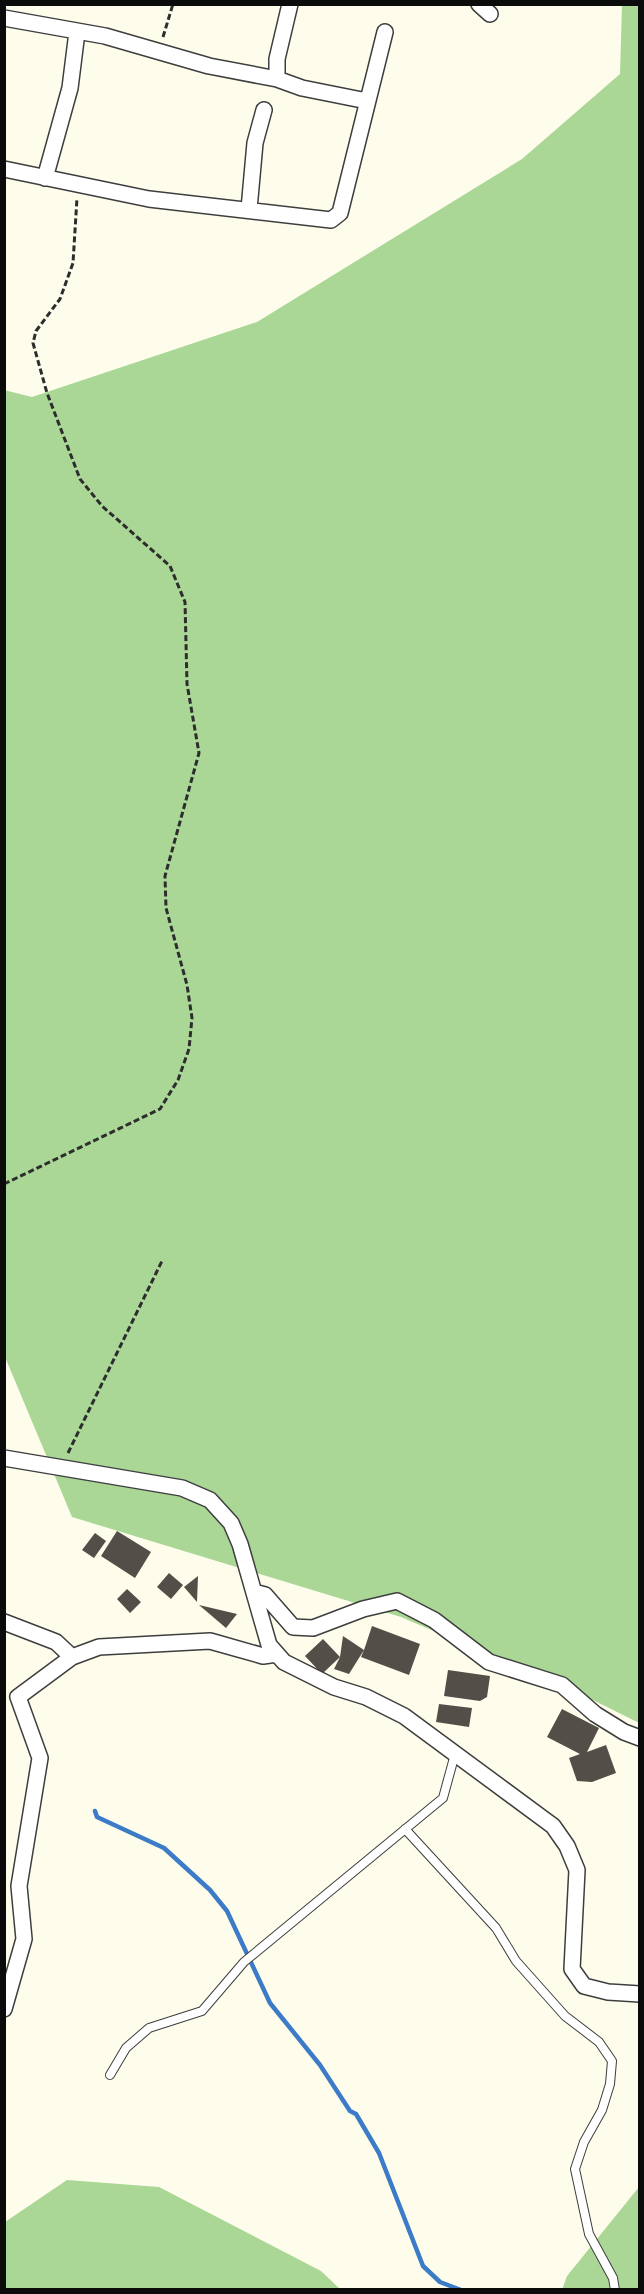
<svg xmlns="http://www.w3.org/2000/svg" width="644" height="2294" font-family="'Times New Roman',serif">
	<style>
		.forest { fill: #aad796 }
		.lines { fill: none; stroke-linecap: round; stroke-linejoin: round }
		.stream { stroke: #3b7bc8; stroke-width: 4.5 }
		.building { fill: #544e48 }
		.lane-casing { stroke: #3e3e3e; stroke-width: 10 }
		.street-casing { stroke: #3e3e3e; stroke-width: 18 }
		.path { stroke: #2d2d2d; stroke-width: 3; stroke-dasharray: 6 3; stroke-linecap: butt }
		.lane { stroke: #fff; stroke-width: 8 }
		.street { stroke: #fff; stroke-width: 15 }
	</style>
	<rect width="100%" height="100%" fill="#fefdeb"/>
	<path class="forest" d="M622 5H639V1723L581 1694 401 1617 72 1517 5 1357 4 390 32 397 257 322 522 159 620 74Z
		M67 2180 159 2187 321 2271 340 2289H5V2222Z
		M639 2187V2289L562 2290 567 2276Z"/>
	<g class="lines">
		<path class="stream" d="M95 1811 97 1817 164 1848 210 1890 227 1911 270 2003 320 2065 350 2111 356 2114 379 2153 423 2266 440 2282 461 2290"/>
	</g>
	<path class="building" d="M117 1531 151 1552 135 1578 101 1556Z
		M95 1533 106 1541 94 1558 82 1550Z
		M169 1573 183 1585 171 1599 157 1587Z
		M198 1576 197 1602 184 1587Z
		M127 1589 141 1602 130 1613 117 1599Z
		M199 1605 237 1614 226 1628Z
		M372 1626 420 1644 409 1675 361 1657 364 1650 349 1674 334 1669 340 1657 343 1636 364 1650Z
		M323 1639 340 1657 322 1674 305 1656Z
		M448 1670 490 1676 487 1697 480 1701 444 1696Z
		M439 1704 472 1708 469 1727 436 1722Z
		M562 1709 599 1728 587 1752 606 1745 616 1773 592 1782 577 1781 569 1758 580 1754 547 1737Z"/>
	<g class="lines">
		<defs>
			<path id="lane" d="M405 1829 496 1928 516 1961 565 2016 599 2042 612 2061 610 2084 602 2110 584 2142 575 2169 589 2234 613 2278 615 2290
				M110 2075 126 2048 149 2028 202 2011 244 1962 443 1798 455 1754"/>
			<path id="street" d="M479 4 490 14
				M4 18 105 36 209 66 277 79 302 88 367 101
				M277 79V59L290 4
				M4 169 149 199 331 220 340 213 385 32
				M45 178 70 88 77 32
				M249 209 255 143 264 110
				M4 1458 182 1488 210 1500 231 1523 240 1544 269 1645 284 1662 334 1687 366 1697 404 1716 553 1826 567 1846 577 1870 572 1969 584 1986 608 1992 640 1994
				M254 1592 265 1595 293 1627 313 1628 363 1609 397 1601 434 1620 489 1662 562 1685 595 1714 624 1732 640 1738
				M4 1622 56 1642 72 1657
				M4 2009 24 1939 19 1886 40 1758 18 1697 72 1657 99 1647 210 1641 263 1656 277 1654"/>
		</defs>
		<use href="#lane" class="lane-casing"/>
		<use href="#street" class="street-casing"/>
		<path class="path" d="M163 37 173 4
			M4 1184 160 1109 178 1080 189 1049 192 1018 187 985 166 908 165 876 199 753 187 684 185 602 170 566 102 506 80 479 47 393 33 343 36 331 60 299 73 263 77 198
			M68 1453 162 1261"/>
		<use href="#lane" class="lane"/>
		<use href="#street" class="street"/>
	</g>
	<rect width="644" height="2294" fill="none" stroke="#0b0b0b" stroke-width="12"/>
</svg>
